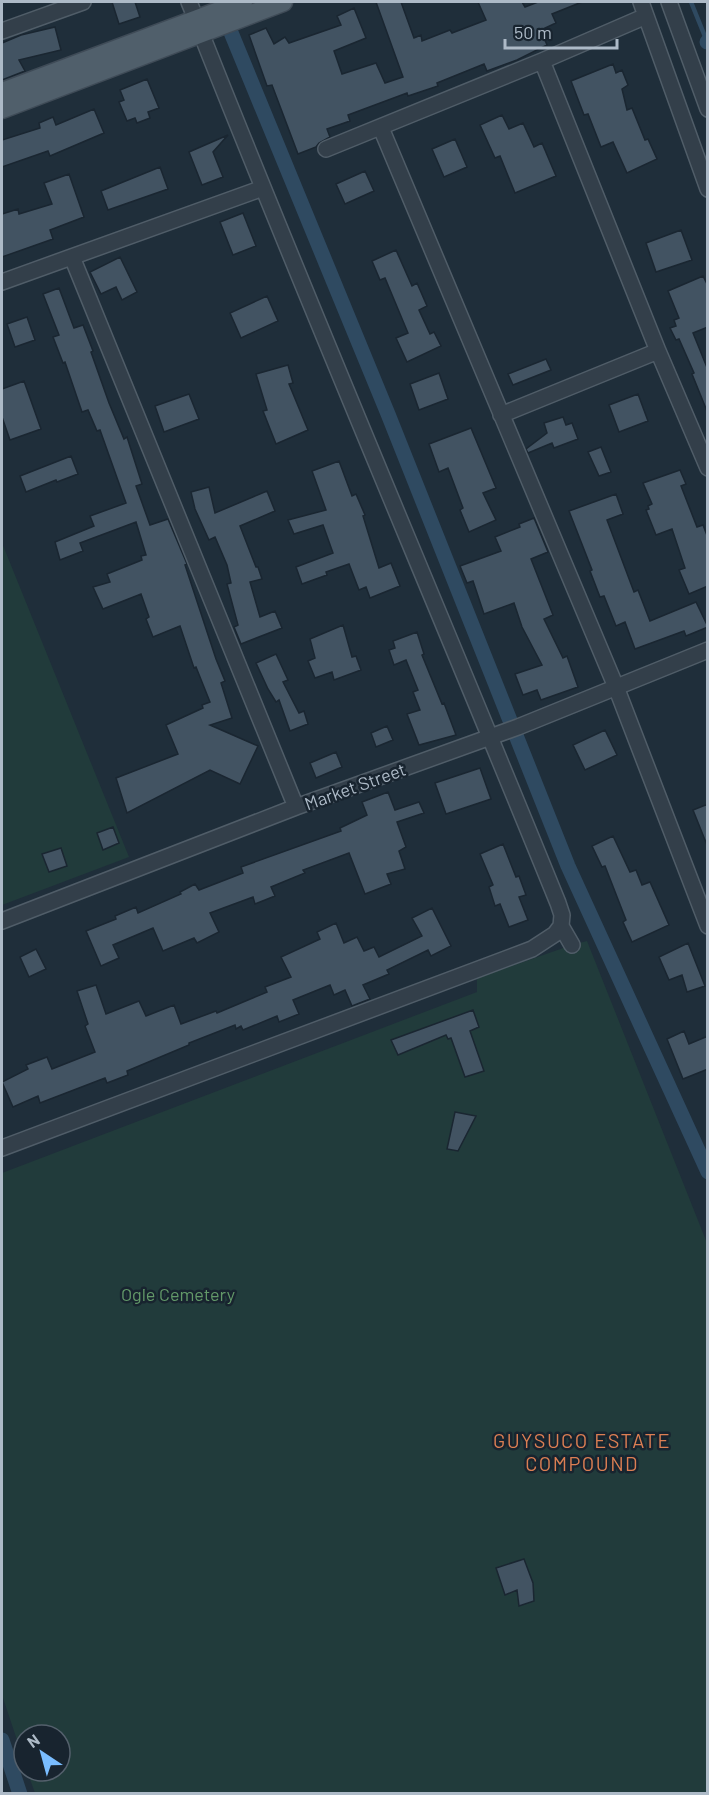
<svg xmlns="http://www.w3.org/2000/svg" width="709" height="1795" font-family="Barlow,sans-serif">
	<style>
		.green { fill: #213b3b }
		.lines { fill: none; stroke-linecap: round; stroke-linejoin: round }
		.stream { stroke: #2f4a61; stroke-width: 4.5 }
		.canal { stroke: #2f4a61; stroke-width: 15 }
		.building { fill: #425362; stroke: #1a2631; stroke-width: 1.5 }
		.minor-casing { stroke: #505d68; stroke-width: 18 }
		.major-casing { stroke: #3f4b57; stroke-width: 21 }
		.minor { stroke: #333f4a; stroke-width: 15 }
		.major { stroke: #505f6b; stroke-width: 18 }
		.labels { text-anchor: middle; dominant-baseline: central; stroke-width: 5; stroke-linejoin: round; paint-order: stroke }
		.street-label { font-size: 18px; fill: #adbac7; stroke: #18242f }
		.park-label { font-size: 18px; fill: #639969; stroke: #18242f }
		.neighbourhood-label { font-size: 20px; letter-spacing: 1.5px; fill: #dc7f53; stroke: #18242f }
	</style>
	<rect width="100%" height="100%" fill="#1f2e3a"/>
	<path class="green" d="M2 543 129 857 2 905Z
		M587 941 707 1243V1793H35L27 1771H60V1735H24V1761L2 1695V1173L477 992V978L572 945Z"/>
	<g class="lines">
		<path class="stream" d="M691 2 708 44"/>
		<path class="canal" d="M223 13 388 414 568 866 708 1172
			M707 42 708 41
			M2 1740 20 1794"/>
	</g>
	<path class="building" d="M112 2H135L140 17 119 24Z
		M376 2H401L414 38 421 35 422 41 450 30 452 33 486 20 478 2H522L525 7 538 2H582L552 14 556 23 541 30 547 45 517 60 487 71 484 64 437 83 438 86 408 96 407 93 348 115 350 121 327 129 330 137 319 143 316 147 298 154 272 85 267 86 249 35 266 28 274 44 285 37 289 43 341 25 337 16 354 8 366 38 334 51 342 74 376 63 385 83 403 77Z
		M55 27 61 50 19 60 25 71 2 80V43L21 35Z
		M613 64 616 73 622 70 628 85 622 89 627 110 632 108 645 140 648 139 657 159 627 173 613 142 601 147 588 114 584 115 571 81Z
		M147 79 159 108 148 112 150 118 137 123 135 118 127 121 119 102 124 100 120 90Z
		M94 109 104 133 50 156 48 151 2 167V140L40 128 39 123 53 117 56 125Z
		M502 115 509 129 523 123 534 147 542 143 556 176 515 193 500 156 495 158 480 125Z
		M228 135 213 152 223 177 202 185 189 152Z
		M455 139 467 167 444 177 432 149Z
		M160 167 168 189 108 210 101 191Z
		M365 171 374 191 345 204 336 184Z
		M69 174 84 217 50 230 53 239 2 257V214L18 209 19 214 52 204 44 183Z
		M243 213 256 246 233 255 220 222Z
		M681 230 692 260 656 272 646 243Z
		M396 250 412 286 417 283 427 306 419 310 430 334 434 332 441 346 407 362 396 338 408 333 385 278 380 280 372 261Z
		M120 257 137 292 122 300 116 287 101 294 90 272Z
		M703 276 708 286V327L693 333 708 370 707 411 692 374 694 373 679 339 676 340 670 328 676 326 674 320 679 318 668 291Z
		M59 288 74 328 83 325 93 351 91 352 109 403 124 439 127 437 142 484 136 486 150 525 168 519 187 564 185 565 216 659 225 681 221 683 232 718 210 725 258 746 240 784 210 770 127 813 116 778 178 754 166 725 203 708 202 705 210 702 196 667 194 668 180 626 153 637 146 619 149 617 141 594 103 609 93 587 110 582 107 574 142 560 141 556 146 555 136 522 80 543 83 551 60 560 55 542 94 526 90 516 126 503 100 430 97 431 88 410 82 412 65 362 63 363 53 337 59 335 43 294Z
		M267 296 278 321 241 338 230 313Z
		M27 317 35 340 15 347 7 324Z
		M546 359 551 370 513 385 508 374Z
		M288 365 293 383 289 384 308 430 276 444 263 411 267 410 256 374Z
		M439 373 448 399 419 410 410 384Z
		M24 381 41 429 10 440 2 417V389Z
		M189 394 199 419 164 432 155 406Z
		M638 394 648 421 619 432 609 405Z
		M563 417 566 425 572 423 578 439 554 448 552 443 528 453 526 449 547 433 544 423Z
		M471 428 496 488 483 493 496 520 469 532 460 510 463 508 448 468 439 472 429 444Z
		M601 447 611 472 599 476 588 452Z
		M71 456 78 474 57 482 56 480 26 492 20 476Z
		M339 461 352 496 356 494 365 515 363 516 379 568 391 563 400 586 370 598 366 587 359 590 349 564 326 572 327 575 302 584 296 567 333 553 323 525 294 534 288 520 326 510 312 471Z
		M680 470 686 484 681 486 697 527 703 525 708 538V586L689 594 679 570 685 568 672 529 656 535 646 510 649 509 648 506 652 504 643 483Z
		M209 487 215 513 267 491 275 511 240 526 256 567H258L262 579 250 582 260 617 275 611 282 628 241 644 234 627 238 625 227 584 231 583 227 565 215 537 209 540 195 509 191 492Z
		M616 494 623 514 607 520 634 592 638 590 650 621 696 602 708 627 686 636 684 631 635 649 625 622 616 626 604 596 600 597 590 571 592 570 569 511Z
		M534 518 548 552 531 559 553 615 544 619 563 658 567 656 578 687 541 700 537 690 523 695 515 674 542 665 522 627 514 603 484 614 473 581 467 583 460 566 501 551 495 537 520 527 519 524Z
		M343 625 352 657 356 656 361 670 334 680 332 672 315 678 308 661 315 658 310 639Z
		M417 632 424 654 422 655 442 704 444 703 456 735 419 745 407 714 420 710 413 692 418 690 406 660 394 665 389 650 395 648 393 641Z
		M276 654 288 680 283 682 299 713 304 711 308 724 290 731 279 700 276 702 268 689 256 663Z
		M387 726 393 740 376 747 371 733Z
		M605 730 617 755 585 770 573 745Z
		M336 752 342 767 316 778 310 763Z
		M480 768 491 799 446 814 435 783Z
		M388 792 395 810 419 802 424 813 397 822 406 847 399 851 405 869 387 874 391 884 365 894 349 853 303 870 305 873 271 887 275 896 255 904 253 897 210 913 219 932 197 943 194 938 163 951 153 928 113 945 119 958 101 966 86 931 116 919 115 916 136 907 138 913 181 894 180 892 195 884 199 890 243 873 241 867 341 831 340 828 367 815 362 802Z
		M708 804V844L707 845 693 810Z
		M113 827 119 843 103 850 97 833Z
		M613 836 630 872 636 870 642 885 650 882 669 925 632 942 623 922 626 920 605 866 602 867 592 846Z
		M503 844 516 877 519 876 526 895 519 897 528 920 509 927 500 904 495 906 489 887 493 885 480 854Z
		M61 848 67 866 49 872 42 854Z
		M432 908 451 946 431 956 428 950 387 970 389 974 363 985 370 999 352 1006 345 990 334 995 330 985 293 1000 299 1014 279 1022 277 1016 243 1030 241 1026 236 1029 235 1025 189 1043V1045L127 1071 128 1075 107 1083 105 1078 40 1103 38 1096 13 1107 2 1082 28 1069 26 1065 47 1057 52 1069 95 1052 85 1026 88 1024 77 991 96 985 106 1014 139 1001 146 1016 174 1005 181 1024 216 1011 217 1013 267 992 265 987 291 977 281 957 320 939 317 932 336 923 344 943 357 937 364 951 374 947 379 957 422 936 412 918Z
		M688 943 705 986 687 992 682 975 669 980 659 957Z
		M36 949 46 969 29 977 20 957Z
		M473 1010 479 1027 470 1031 484 1071 465 1077 451 1038 448 1039 446 1035 398 1055 391 1040Z
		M684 1031 689 1044 708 1036V1069L683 1079 667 1039Z
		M455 1112 476 1116 458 1151 447 1149Z
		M524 1559 533 1583 534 1601 519 1606 517 1590 505 1595 496 1568Z"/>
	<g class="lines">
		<defs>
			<path id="minor" d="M189 2 196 19
				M641 2 708 189
				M669 2 708 109
				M2 31 83 2
				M201 33C316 324 440 612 558 903L562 915 561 926 572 945
				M542 61 658 351 708 468
				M381 128 616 687 708 926
				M326 149 542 61 646 16
				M72 257 296 807
				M2 282 263 188
				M501 415 658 351
				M2 921 296 807 518 727 708 650
				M2 1148 532 949 555 934 561 926"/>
			<path id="major" d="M2 92 243 2
				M2 109 283 2"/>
		</defs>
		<use href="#minor" class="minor-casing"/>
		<use href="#major" class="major-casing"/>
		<use href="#minor" class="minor"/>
		<use href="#major" class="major"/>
	</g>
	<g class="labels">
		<g class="street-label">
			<text transform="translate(355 786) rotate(-20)">Market Street</text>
		</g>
		<g class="park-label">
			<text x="178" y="1294">Ogle Cemetery</text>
		</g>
		<g class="neighbourhood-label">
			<text x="582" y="1440">GUYSUCO ESTATE<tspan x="582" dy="23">COMPOUND</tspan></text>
		</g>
	</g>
	<rect width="709" height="1795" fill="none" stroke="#adbac7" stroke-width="6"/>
	<g transform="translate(42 1753) rotate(324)"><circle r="28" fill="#18242f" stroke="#54606c" stroke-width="1.5"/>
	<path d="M0-4.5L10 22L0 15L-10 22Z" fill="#7abdff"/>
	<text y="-9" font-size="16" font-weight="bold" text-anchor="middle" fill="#adbac7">N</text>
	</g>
	<path d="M505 39v9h112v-9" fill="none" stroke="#adbac7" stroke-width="3"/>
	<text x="514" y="39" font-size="18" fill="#adbac7" stroke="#18242f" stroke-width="4.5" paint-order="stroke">50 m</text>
</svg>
